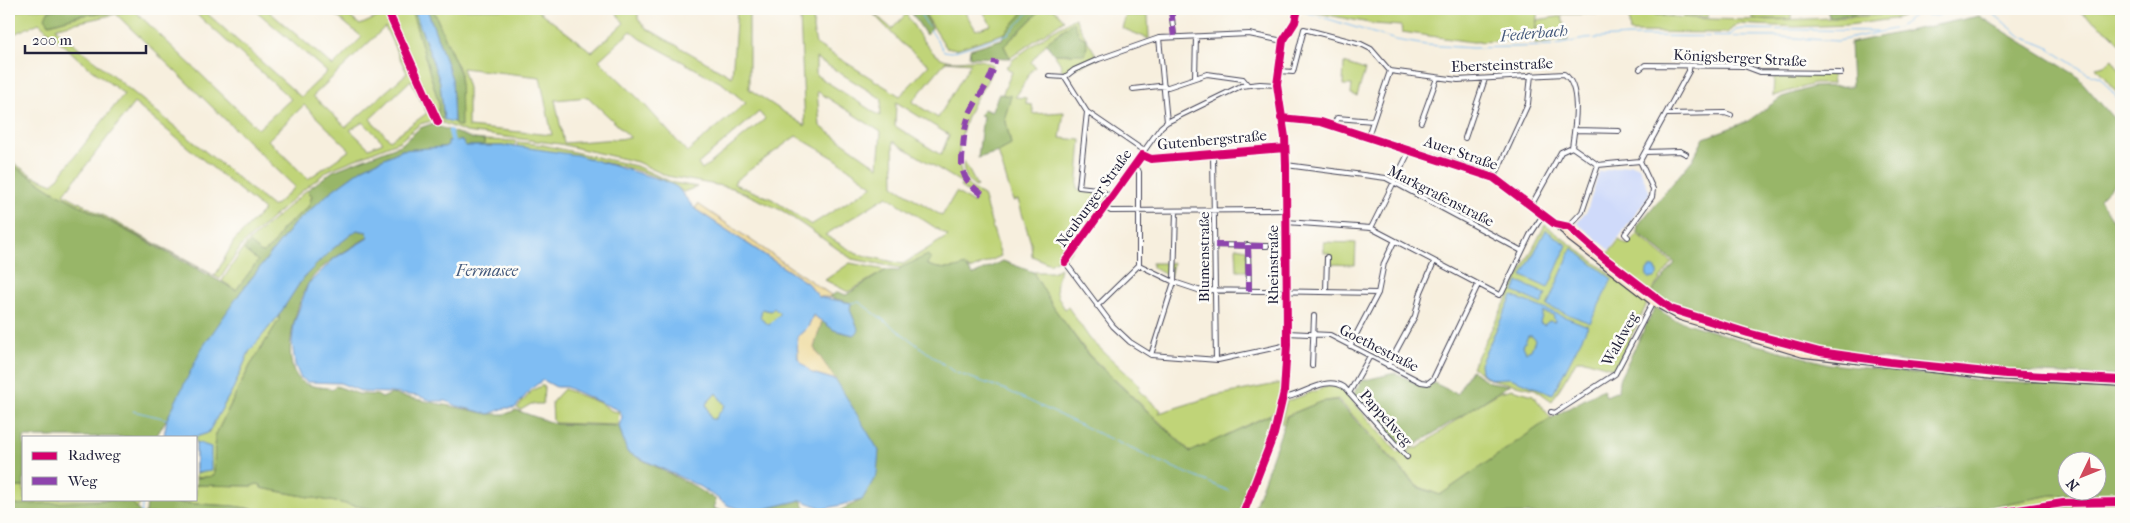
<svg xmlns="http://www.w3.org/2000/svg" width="2130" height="523" font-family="'IM FELL French Canon',serif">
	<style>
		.built { fill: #cfdafa }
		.green { fill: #c0d478; stroke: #717b5a; fill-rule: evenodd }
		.forest { fill: #98b668; stroke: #5d6c52; fill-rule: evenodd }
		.sand { fill: #eeda9e; stroke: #887e6c }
		.water { fill: #7fbdf3; stroke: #507097; fill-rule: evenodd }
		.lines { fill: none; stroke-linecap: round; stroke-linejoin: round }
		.stream { stroke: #7fbdf3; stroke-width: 1 }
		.canal { stroke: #7fbdf3; stroke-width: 4.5 }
		.street-casing { stroke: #424153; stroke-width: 6 }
		.secondary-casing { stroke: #424153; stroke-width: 8 }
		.street { stroke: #fff; stroke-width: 4 }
		.secondary { stroke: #fce5cf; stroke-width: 5.5 }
		.quiet { stroke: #8e44ad; stroke-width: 6; stroke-dasharray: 12 6; stroke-linecap: butt }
		.cycleway-casing { stroke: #fdfcf7; stroke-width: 11 }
		.cycleway { stroke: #d6006c; stroke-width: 8 }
		.labels { text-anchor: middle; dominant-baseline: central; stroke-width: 5; stroke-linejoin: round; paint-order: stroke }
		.street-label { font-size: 15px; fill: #22223b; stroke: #fdfcf7 }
		.water-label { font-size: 16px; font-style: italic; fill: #43587b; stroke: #fdfcf7 }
	</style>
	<rect width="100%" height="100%" fill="#fdfcf7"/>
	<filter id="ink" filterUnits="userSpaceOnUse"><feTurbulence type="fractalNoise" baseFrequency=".02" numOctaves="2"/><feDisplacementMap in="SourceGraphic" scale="10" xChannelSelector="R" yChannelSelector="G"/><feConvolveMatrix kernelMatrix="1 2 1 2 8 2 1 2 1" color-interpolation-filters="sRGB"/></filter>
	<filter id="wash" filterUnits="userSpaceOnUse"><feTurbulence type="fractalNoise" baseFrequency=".0096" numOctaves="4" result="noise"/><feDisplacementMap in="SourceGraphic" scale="20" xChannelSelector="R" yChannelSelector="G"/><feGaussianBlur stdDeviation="1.12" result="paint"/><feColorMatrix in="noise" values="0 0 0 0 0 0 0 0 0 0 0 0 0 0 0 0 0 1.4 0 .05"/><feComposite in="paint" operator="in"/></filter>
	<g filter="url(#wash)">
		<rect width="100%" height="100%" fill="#f7efde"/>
		<path class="built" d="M1631 164 1639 167 1650 193 1610 250 1577 223 1587 211 1599 172Z"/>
		<path class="green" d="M26 9H59L48 12 50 24 82 15 136 11 142 9 137 13 258 129 291 99 191 9H202L301 97 327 72 254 9H266L333 66 362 37 328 9H340L360 25 385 14 381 9H411L439 104 437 116 454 122 457 126 460 73 433 9H536L592 52 624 23 613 9H638V19L646 28 732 77 737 9H749V89L805 126 800 16 794 9H814L813 29 816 44 900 96 929 65 900 42 869 9 892 29 906 14C916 28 928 56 947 60 963 64 977 54 992 65 990 82 979 91 972 106 962 126 951 164 967 184 971 189 978 192 983 195L1001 256 970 270 964 265C955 271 935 269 925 264L928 256 900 268 852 259 783 211 733 188 667 176 637 162 560 144 466 132 435 120 420 124 400 141 329 170 303 190 242 245 220 279 53 191 9 163V160L33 176 53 184 124 94 82 62 39 23 9 36V14ZM116 14 295 187 273 207 56 29 57 27ZM385 27 407 73 346 127 313 96ZM631 31 641 39 723 84 746 103 687 152 643 103 599 60ZM816 58 882 99 880 116 816 75ZM946 61 971 63 938 118 912 102ZM462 68 540 77 552 135 468 127V88ZM411 80 427 113 390 140 370 119ZM817 91 881 132 878 167 820 126ZM588 97 630 137V138L564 143 555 100ZM896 102 949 135 941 155 895 126ZM134 103 264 210 234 241 215 276 64 194ZM304 105 350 150 308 179 268 140ZM759 112 765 119 702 170 698 164ZM363 122 383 142 369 148 350 130ZM796 136 834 158 873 186 811 225 772 199 734 184 736 180ZM893 141 962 183 960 187 977 198 973 203 956 192 942 216 894 186ZM887 196 948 236 903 264 857 254 825 235Z
			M922 9H963L976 30 991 25 982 9H1026L1005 33 956 49 946 47Z
			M1042 9H1054L1064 20 1010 58 1004 46Z
			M1476 9V12H1480L1481 9H1503L1504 12V9H1538L1534 40 1472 42 1402 32 1401 26 1374 24 1303 10Z
			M1562 9H1597V14H1562L1560 12Z
			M1647 9H1664V16L1647 13Z
			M1683 9H1708V17H1683Z
			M1753 9H1791V19H1753Z
			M1878 9H1925L1893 19 1848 25 1795 27 1737 24 1727 33 1630 32 1628 12C1712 23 1795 21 1880 15Z
			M2076 9H2121V44L2109 32Z
			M1126 15H1148L1149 39 1122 28Z
			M1562 16 1568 40 1535 44 1537 20Z
			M1075 18C1081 32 1090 44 1098 58L1063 73 1060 63 1054 54H1074L1080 36 1073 23 1050 39 1031 62 1035 67C1024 78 1024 87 1015 97L1026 98V104L1032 105 1034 114 1064 112 1060 138 1081 140 1077 190 1096 191 1110 197 1066 257 1063 255 1050 264 1032 256 1031 243 1018 200 1013 201 998 152 1011 145 1005 117 1011 96 1002 95 1012 72 1006 67 1012 63 1011 61 1052 31Z
			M2112 59 2121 72V98L2096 67 2105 65Z
			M1344 63 1365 70 1357 96 1351 94 1352 85H1343Z
			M1832 74 1833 84H1814L1773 96 1774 77Z
			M484 140 515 141 516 143 513 146H484Z
			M518 142 543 145 636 166 674 183 697 187 683 192C654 166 566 156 526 149L517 146Z
			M964 161 977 186 975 187C967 181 961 170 964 161Z
			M307 190 312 196 308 207 282 229 274 244 264 253 244 250 258 261 236 290 222 281 246 244Z
			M1545 225 1648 302 1615 369 1585 360H1577L1552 401 1535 389 1489 379 1472 367Z
			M1637 234 1672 263 1650 293 1605 258 1619 240 1627 245Z
			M1324 242 1356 243 1355 265 1328 264 1329 253H1324Z
			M1236 247 1247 249V271H1237Z
			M850 263 886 270 848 292 825 280Z
			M1152 263H1173L1170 277 1152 267Z
			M1060 268C1056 287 1053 291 1065 309L1068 307 1090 339 1140 386 1139 391 1161 410 1159 413 1214 396 1282 383 1277 411 1191 452 1089 355 1054 308 1033 272H1053Z
			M774 308 780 314 769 325 759 318 762 309 771 311Z
			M279 315V320L250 366 215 436 214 476 196 478V437L208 433 233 389 249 352Z
			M1331 385 1342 389 1398 453 1403 449 1407 453 1413 448H1418L1473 408 1500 392 1512 389 1533 395 1551 418 1440 495 1417 486 1338 399 1320 402 1286 416 1284 424 1281 423 1286 402Z
			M541 386H544L543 404H531L521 410 517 408 533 390Z
			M564 389 600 403 612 411 619 412 618 425 555 423 553 421 552 402Z
			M716 393 725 405 716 420 711 419 706 404Z
			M257 484 261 485V488L399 514H286L233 506 142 500 137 509 132 502 9 505V487H24V499H196V485L252 486Z
			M2052 495 2121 496V514H1949Z"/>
		<path class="forest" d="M59 9H139L136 11 82 15 49 24 45 18 48 11Z
			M411 9H414L440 82 444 120 437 116 439 104Z
			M427 9H433L460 73 461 126H457L454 122 452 79Z
			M909 9H922L932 28 926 35Z
			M1026 9H1042L1004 46 1010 58 969 57 970 49 1002 39 1005 33Z
			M1827 9H1878L1879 13 1829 17Z
			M1979 16 2076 75 2121 127V177L2099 199 2121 231V376C1990 372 1854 365 1728 325 1699 316 1676 311 1651 293L1675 263 1637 232 1638 225 1693 159 1704 138 1748 121 1782 97 1813 87 1852 86 1850 43Z
			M1073 22 1080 36 1086 39 1087 47 1085 54H1054L1046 43Z
			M999 94 1011 96 1005 117 1011 145 998 152 978 158 983 116 980 115 984 109 991 112Z
			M431 124 474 139 484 140V146H465L462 141H448L449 145 444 147 402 150 363 168 334 189 294 224 240 293 156 437H24V487H9V163L53 191 236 290 258 261 244 250 250 243 260 252 264 253 274 244 282 229 308 207 312 196 307 190 333 171 402 144 420 128Z
			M357 230 367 232 368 237C349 249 319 265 308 284 296 305 276 370 306 384 313 387 324 387 332 389L336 386 359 394 377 395 382 398 391 394 489 414H506L516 410 555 424 619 426 627 452 692 485 716 500 713 508 728 514H399L261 488V485L257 484 252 486 196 485V478L214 476 215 436 250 366 279 320V315L303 278 330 251Z
			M928 255 931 260 926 264C935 269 955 271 964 265L973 275 1003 261 1033 272 1054 308 1088 355 1190 452 1270 415 1274 424 1239 514H832L862 500 879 451 814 348 822 321 834 330 853 335 858 331 850 310 851 303 829 297 838 292 846 295 886 270 899 271 900 268Z
			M1655 307 1673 319 1754 344 1829 364 1998 382 2121 388V496L2052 495 1949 514H1252L1287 416 1320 402 1337 400 1417 487 1440 495 1551 418 1603 389 1606 396 1618 391 1619 380ZM2068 460H2098V490H2068Z
			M1471 370 1489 382 1509 385 1406 451 1354 394 1361 381 1395 373 1424 387 1434 383 1457 394Z
			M114 500 132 502 141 514H9V505Z
			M801 500 808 514H742L746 509 752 512Z
			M147 501 233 506 286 514H144L146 513Z
			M2055 507 2121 508V514H2037Z"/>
		<path class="sand" d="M698 204 831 295 829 297H819L807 283 695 209Z
			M813 315 822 321 814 348 836 380 812 373 798 359 797 337 808 327Z"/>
		<path class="water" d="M414 9H427L452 79 454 122 444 120 440 82Z
			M448 141H462L465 146H515L577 155 665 181 677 187 695 209 807 283 819 297 851 303 850 310 859 331 854 335 834 330 813 315 808 327 797 337 798 359 812 373 836 380 879 451 877 474 862 500 824 509 801 500 752 512 729 506 701 487 627 452 619 426 622 417 620 411 566 387H556L543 380 532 388 515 408H505L489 414 457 406 446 401H433L418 396 391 393 363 392 340 383 307 382 300 377 295 365 292 342 294 323 308 284 335 258 368 238 367 232 357 230 330 251 303 278 279 315 249 352 233 389 208 433 196 437 164 435 167 419 202 348 240 293 294 224 334 189 363 168 402 150 444 147 448 145ZM774 308 780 314 769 325 760 318 762 309 771 311ZM716 393 725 405 715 419H711L706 404Z
			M1546 230 1567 245 1548 288 1522 276Z
			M1572 248 1612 279 1590 323 1547 306Z
			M1646.5 273a5.5 5.5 0 1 1 11 0a5.5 5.5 0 1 1-11 0Z
			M1518 282 1546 294 1542 304 1514 292Z
			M1512 296 1588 326 1553 394 1510 378 1490 379 1481 372 1480 364ZM1543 312 1553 315 1555 322 1549 321 1544 325 1540 323ZM1528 336H1532L1535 340 1531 350 1526 352 1523 346Z
			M196 442 211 447V471L196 473Z"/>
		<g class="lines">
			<path class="stream" d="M917 9 944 51 952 52 1008 34 1032 9
				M1988 9 2020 36 2047 47 2087 73 2100 77 2118 99 2121 107
				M1299 10 1396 40 1426 45 1472 48 1551 46 1585 39 1629 36 1781 37 1838 41 1898 28 1915 14 1937 16 1952 9
				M1729 36 1736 30 1742 29 1877 31
				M851 303 859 302 954 372 1006 390 1151 458 1229 491
				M133 411 167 419
				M141 514 143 499"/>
			<path class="canal" d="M450 131 453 142"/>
		</g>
	</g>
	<g filter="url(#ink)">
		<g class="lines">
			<defs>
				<path id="street" d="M1171 9 1174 36
					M1159 38 1167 122
					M1640 69 1645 65 1744 66 1760 72 1841 73
					M1279 71 1293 72 1304 29 1361 44 1371 49 1390 71 1458 80 1564 74C1582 86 1575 127 1572 147
					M1049 76 1065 77
					M1065 77 1074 70 1099 59 1159 38 1249 34 1283 41
					M1065 77 1087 112 1144 151
					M1195 77 1196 37
					M1277 85 1260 84 1241 86 1167 122 1161 127 1065 262 1113 326 1130 342 1151 355 1218 360 1287 345
					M1133 89 1159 86 1168 87 1207 74 1243 79 1247 84
					M1087 112 1079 187 1097 189 1112 197
					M1667 114 1725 113 1731 115
					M1421 122 1437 78
					M1333 126 1337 118 1373 121
					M1575 130 1619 131
					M1368 136 1390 71
					M1465 138 1485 79
					M1572 147 1598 165 1640 161 1653 189 1652 197 1625 234 1628 237
					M1645 152 1680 151 1686 154
					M1213 154 1216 360
					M1142 155 1151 159 1285 148
					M1640 161 1689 71V66
					M1286 165 1386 178 1522 251
					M1494 178 1528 104 1531 75
					M1531 206 1561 152 1572 147
					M1105 208 1111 211 1286 210
					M1286 222 1371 228 1499 295 1502 293 1530 235 1543 215
					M1371 228 1410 150
					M1564 231 1582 212 1598 165
					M1215 245 1267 246
					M1248 245 1249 291
					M1139 265 1174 282 1198 290 1378 293
					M1326 291 1327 257
					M1097 306 1139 265V172L1135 164
					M1287 333 1330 335 1421 382 1428 383 1433 379 1478 285
					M1350 346 1378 293 1384 263 1394 242
					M1151 355 1174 282 1176 211
					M1312 366 1314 316
					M1388 366 1415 316 1421 292 1434 262
					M1349 393 1370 356
					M1283 398C1303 396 1324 375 1344 387L1407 457
					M1551 412 1555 413 1615 374 1653 302"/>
				<path id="secondary" d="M1281 118 1321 122 1482 172 1504 184 1564 231 1569 232 1591 249 1593 254
					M1564 231 1570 238 1653 302 1680 317 1803 354 1991 376 2121 383
					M1243 514 1274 434 1284 392 1287 345 1286 165 1285 137 1277 85 1283 41 1295 22 1298 9"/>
			</defs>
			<use href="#street" class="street-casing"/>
			<use href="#secondary" class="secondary-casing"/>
			<use href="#street" class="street"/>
			<use href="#secondary" class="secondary"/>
			<path class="quiet" d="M1171 9 1174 36
				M982 194C963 180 960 173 963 149 964 136 965 123 971 111 980 93 993 80 995 60
				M1215 245 1267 246
				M1248 245 1249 291"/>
			<defs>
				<path id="cycleway" d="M390 9V16L438 122
					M1281 118 1321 122 1494 178 1555 224 1569 227 1604 258 1671 309 1748 333 1820 352 1890 362 2006 374 2121 380
					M1065 262 1142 155 1151 159 1285 148
					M1243 514 1274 434 1284 392 1287 345 1286 165 1285 137 1277 85 1283 41 1295 22 1298 9
					M1993 514 2063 503 2121 502"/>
			</defs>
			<use href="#cycleway" class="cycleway-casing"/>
			<use href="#cycleway" class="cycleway"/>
		</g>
	</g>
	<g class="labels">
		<g class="street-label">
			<text transform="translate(1740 58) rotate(3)">Königsberger Straße</text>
			<text transform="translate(1502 65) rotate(-2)">Ebersteinstraße</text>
			<text transform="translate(1212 140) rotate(-5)">Gutenbergstraße</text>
			<text transform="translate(1461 153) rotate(19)">Auer Straße</text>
			<text transform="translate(1441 196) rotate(27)">Markgrafenstraße</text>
			<text transform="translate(1094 198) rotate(-54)">Neuburger Straße</text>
			<text transform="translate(1204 257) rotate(-90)">Blumenstraße</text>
			<text transform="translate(1273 265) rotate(-90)">Rheinstraße</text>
			<text transform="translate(1620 339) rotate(-61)">Waldweg</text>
			<text transform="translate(1379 348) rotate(27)">Goethestraße</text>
			<text transform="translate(1386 418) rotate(48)">Pappelweg</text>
		</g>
		<g class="water-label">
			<text transform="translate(1534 33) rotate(-5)">Federbach</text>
			<text x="487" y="270">Fermasee</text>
		</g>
	</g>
	<rect width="2130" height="523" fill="none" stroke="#fdfcf7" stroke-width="30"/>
	<rect x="22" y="436" width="175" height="65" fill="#fdfcf7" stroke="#a5a5ac"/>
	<rect x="32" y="452" width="25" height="8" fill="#d6006c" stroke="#a5a5ac"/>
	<text x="68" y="460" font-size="15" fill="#22223b">Radweg</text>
	<rect x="32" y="477" width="25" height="8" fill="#8e44ad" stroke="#a5a5ac"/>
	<text x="68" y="486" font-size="15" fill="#22223b">Weg</text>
	<g transform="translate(2082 476) rotate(227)"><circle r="24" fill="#fdfcf7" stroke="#a5a5ac"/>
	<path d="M0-4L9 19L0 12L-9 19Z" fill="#d1495b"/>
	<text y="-8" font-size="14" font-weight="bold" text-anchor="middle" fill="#22223b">N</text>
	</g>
	<path d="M25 45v8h121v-8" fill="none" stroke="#22223b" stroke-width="2.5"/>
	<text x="32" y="45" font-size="15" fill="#22223b" stroke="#fdfcf7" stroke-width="4" paint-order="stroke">200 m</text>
</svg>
